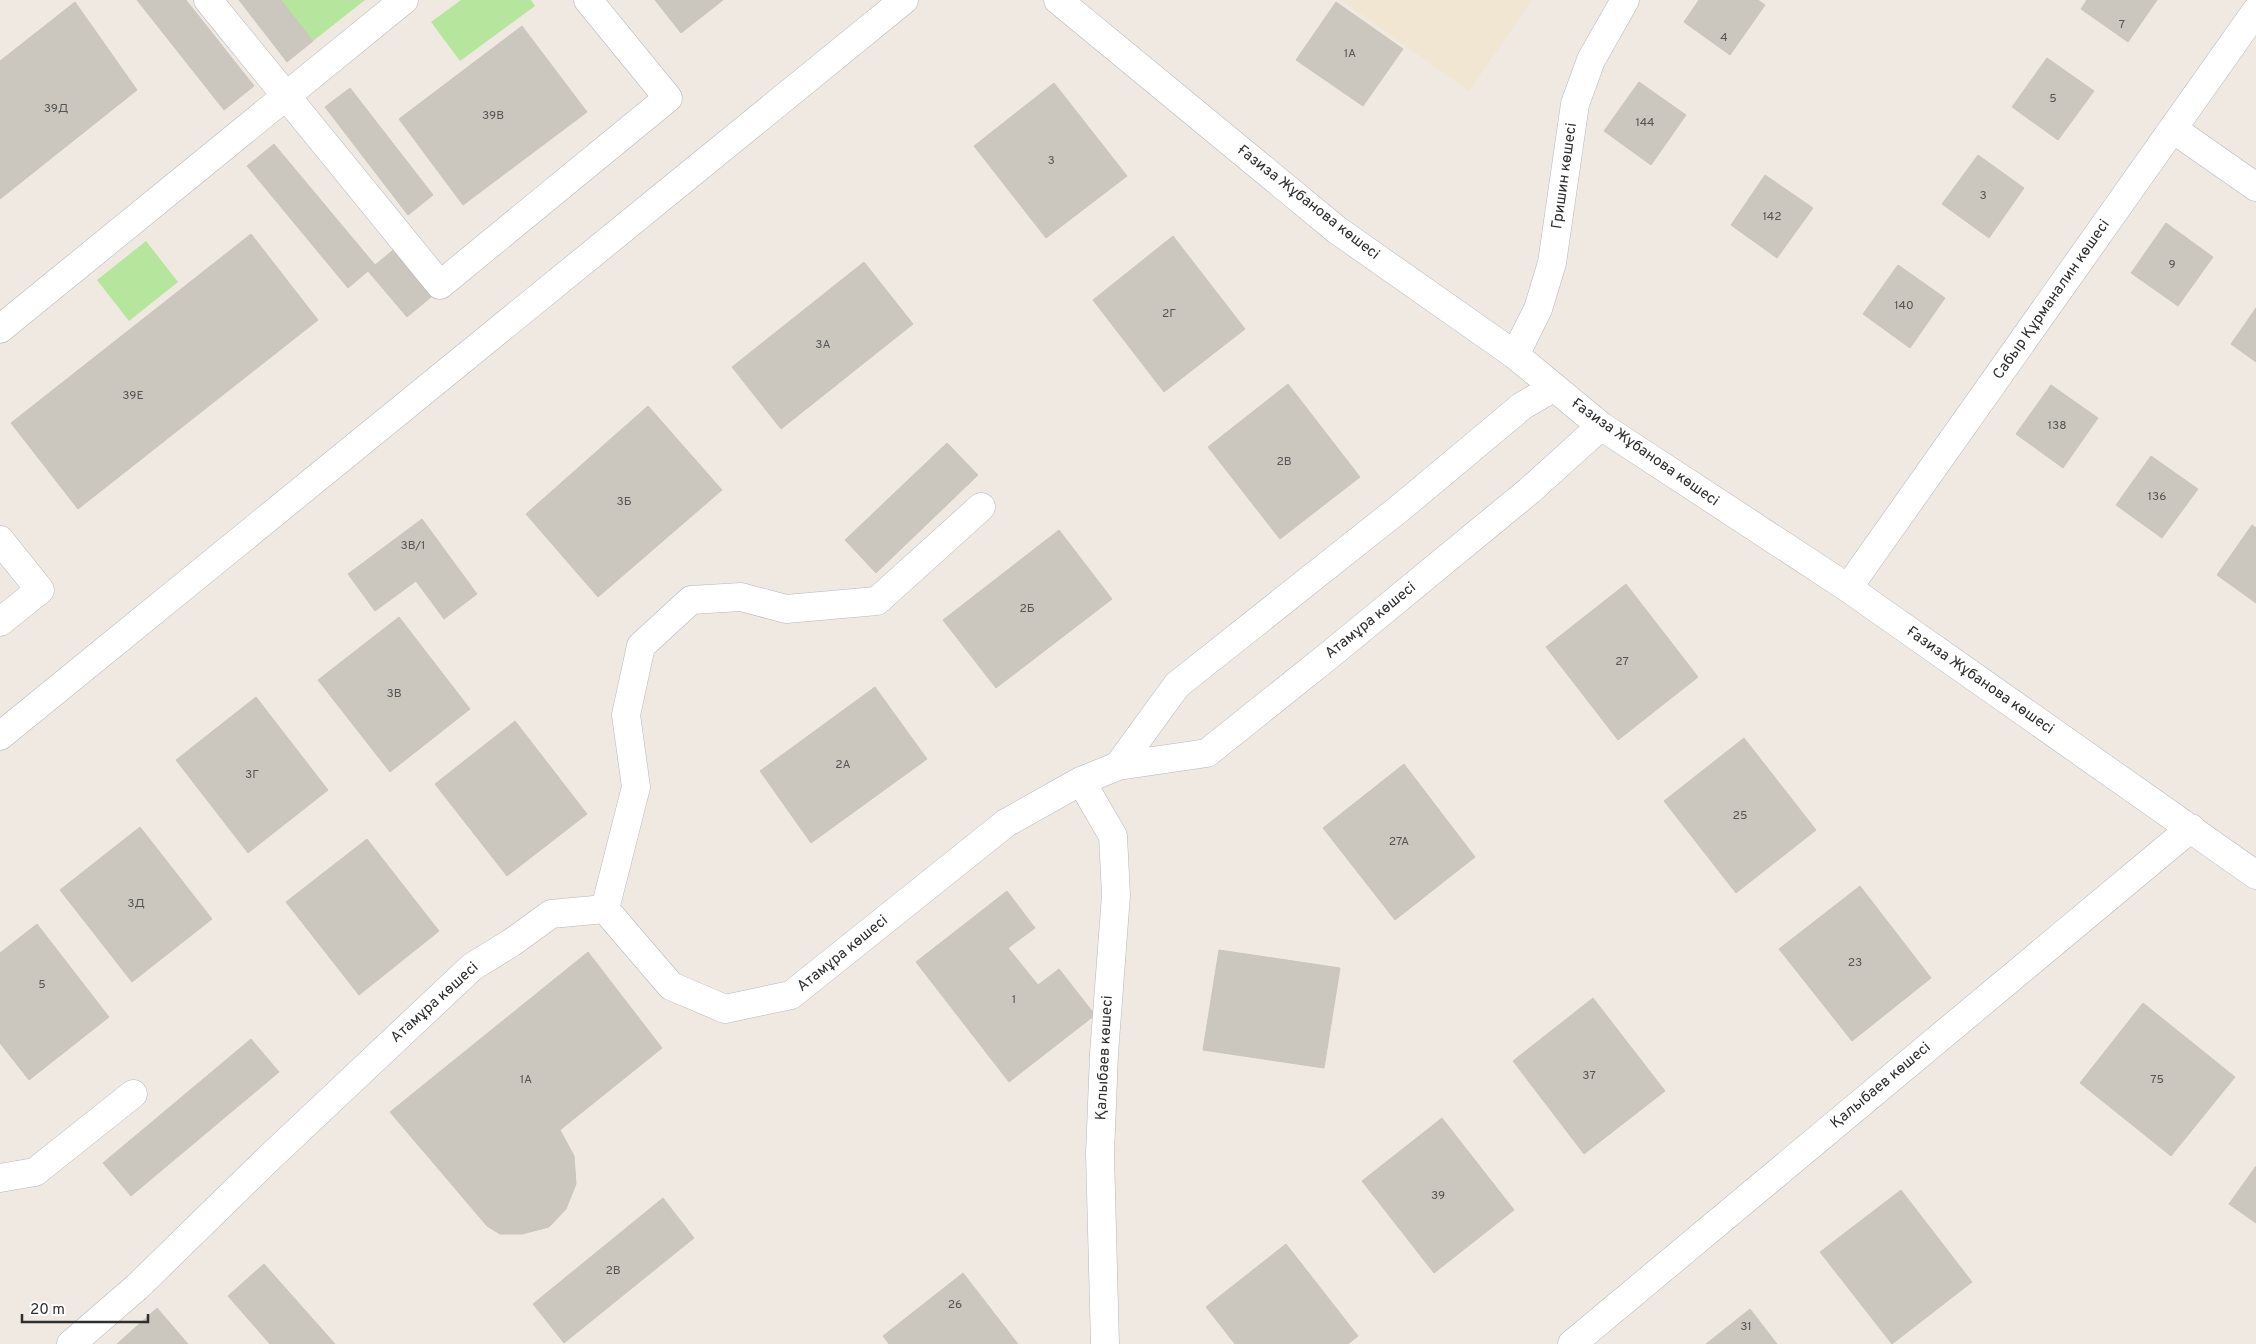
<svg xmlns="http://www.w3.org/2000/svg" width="2256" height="1344" font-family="Overpass,sans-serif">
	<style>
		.education { fill: #f0e6d1 }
		.green { fill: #b6e59e }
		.building { fill: #cbc7bf; stroke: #cbc5ba }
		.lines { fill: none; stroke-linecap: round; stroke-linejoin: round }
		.minor-casing { stroke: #b4b7c1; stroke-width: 29 }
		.minor { stroke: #fff; stroke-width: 28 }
		.labels { text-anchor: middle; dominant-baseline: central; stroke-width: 4; stroke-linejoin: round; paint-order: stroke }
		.number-label { font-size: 12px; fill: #555452 }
		.street-label { font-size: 15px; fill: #2e2e2e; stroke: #fff }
	</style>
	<rect width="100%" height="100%" fill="#efe9e1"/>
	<path class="education" d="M1341 0H1532L1469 91Z"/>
	<path class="green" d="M281 0H365L313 41Z
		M461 0H531L535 6 460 61 431 22Z
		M146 241 178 282 129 321 97 280Z"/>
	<path class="building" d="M137 0H186L254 86 224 110Z
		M239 0H281L313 41 287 62Z
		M655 0H723L681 33Z
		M1699 0H1758L1765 5 1730 55 1684 22Z
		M2087 0H2157L2128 42 2081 9Z
		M75 2 137 90 0 199V61Z
		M1336 2 1403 49 1363 106 1296 60Z
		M522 26 587 112 463 205 399 119Z
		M2047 58 2094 91 2058 140 2012 107Z
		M1639 82 1686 115 1651 165 1604 131Z
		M1054 83 1127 176 1046 238 974 146Z
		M350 88 433 195 408 215 325 107Z
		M274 144 375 265 348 288 247 166Z
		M1978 155 2024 188 1989 238 1942 204Z
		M1765 175 1813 208 1777 258 1731 225Z
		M2166 223 2213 257 2178 306 2131 273Z
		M251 234 318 320 78 509 11 423Z
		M1173 236 1245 329 1164 392 1093 300Z
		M398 246 437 292 407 317 368 271Z
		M864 262 913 324 781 429 732 367Z
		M1898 265 1945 298 1910 348 1863 314Z
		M2256 308V362L2231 344Z
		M1288 384 1360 477 1280 539 1208 447Z
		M2051 385 2098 418 2063 468 2016 434Z
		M648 406 722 490 598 597 526 514Z
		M947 443 978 475 876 573 845 540Z
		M2151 456 2198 489 2162 538 2116 505Z
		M422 519 477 594 444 619 416 581 375 611 348 574Z
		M2252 525 2256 528V603L2217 575Z
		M1059 530 1112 599 996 688 943 620Z
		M1626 584 1698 677 1618 740 1546 647Z
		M399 617 470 709 390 772 318 680Z
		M875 687 927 759 811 843 760 771Z
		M256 697 328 790 248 853 176 760Z
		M515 721 587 814 507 876 435 784Z
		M1744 738 1816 830 1736 893 1664 801Z
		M1404 764 1475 857 1395 920 1323 828Z
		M140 827 212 919 132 982 60 890Z
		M367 839 439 931 359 995 286 902Z
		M1860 886 1931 978 1852 1041 1779 949Z
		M1007 891 1035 928 1008 948 1038 985 1059 969 1095 1015 1009 1082 916 962Z
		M37 924 109 1017 29 1080 0 1043V953Z
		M1219 950 1340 968 1324 1068 1203 1050Z
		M588 952 662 1048 560 1130 574 1156 576 1184 566 1209 549 1227 522 1234H500L487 1226 390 1112Z
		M1593 998 1665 1091 1584 1154 1513 1061Z
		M2143 1003 2235 1077 2171 1156 2080 1083Z
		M251 1039 279 1072 131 1196 103 1163Z
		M1442 1118 1514 1210 1434 1273 1362 1181Z
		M2256 1166V1223L2229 1204Z
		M1901 1190 1972 1282 1892 1344 1820 1252Z
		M663 1198 694 1238 564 1343 533 1304Z
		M1286 1244 1358 1336 1348 1344H1235L1206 1307Z
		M264 1264 335 1344H270L228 1296Z
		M963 1273 1018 1344H889L883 1336Z
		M157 1308 188 1344H117Z
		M1750 1309 1777 1344H1706Z"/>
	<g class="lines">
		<defs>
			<path id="minor" d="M208 0 440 285 668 98 588 0
				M1058 0 1337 230 1515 355 1601 426 1848 588 2256 875
				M2173 129 2256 187
				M0 329 404 0
				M1515 355 1538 309 1552 263 1575 104 1591 60 1625 0
				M0 540 40 590 0 622
				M1848 588 2256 11
				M0 736 904 0
				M1118 766 1177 685 1405 504 1522 406 1553 388
				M1081 781 1113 836 1116 895 1104 1054 1100 1154 1105 1344
				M605 909 636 787 626 715 641 646 691 600 741 597 786 609 877 601 981 507
				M0 1178 35 1172 133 1094
				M71 1344 137 1287 267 1160 472 967 511 943 551 914 605 909 671 986 725 1009 791 995 1006 823 1081 781 1118 766 1207 753 1332 653 1529 491 1601 426
				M1572 1344 2191 828"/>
		</defs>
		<use href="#minor" class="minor-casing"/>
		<use href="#minor" class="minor"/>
	</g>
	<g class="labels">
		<g class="number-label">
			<text x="2122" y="25">7</text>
			<text x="1724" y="38">4</text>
			<text x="1350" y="54">1А</text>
			<text x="2053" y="99">5</text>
			<text x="56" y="109">39Д</text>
			<text x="493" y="116">39В</text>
			<text x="1645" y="123">144</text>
			<text x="1051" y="161">3</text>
			<text x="1983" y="196">3</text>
			<text x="1772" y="217">142</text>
			<text x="2172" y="265">9</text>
			<text x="1904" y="306">140</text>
			<text x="1169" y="314">2Г</text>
			<text x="823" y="345">3А</text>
			<text x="133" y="396">39Е</text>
			<text x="2057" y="426">138</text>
			<text x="1284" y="462">2В</text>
			<text x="2157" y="497">136</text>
			<text x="624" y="502">3Б</text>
			<text x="413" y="546">3В/1</text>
			<text x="1027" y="609">2Б</text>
			<text x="1622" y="662">27</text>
			<text x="394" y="694">3В</text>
			<text x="843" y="765">2А</text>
			<text x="252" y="775">3Г</text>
			<text x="1740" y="816">25</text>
			<text x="1399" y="842">27А</text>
			<text x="136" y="904">3Д</text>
			<text x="1855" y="963">23</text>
			<text x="42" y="985">5</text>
			<text x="1014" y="1000">1</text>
			<text x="1589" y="1076">37</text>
			<text x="526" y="1080">1А</text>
			<text x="2157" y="1080">75</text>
			<text x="1438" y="1196">39</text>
			<text x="613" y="1271">2В</text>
			<text x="955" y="1305">26</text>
			<text x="1746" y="1327">31</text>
		</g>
		<g class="street-label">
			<text transform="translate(1565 176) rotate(-82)">Гришин көшесі</text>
			<text transform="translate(1308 203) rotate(38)">Ғазиза Жұбанова көшесі</text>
			<text transform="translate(2052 300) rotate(-55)">Сабыр Құрманалин көшесі</text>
			<text transform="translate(1645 453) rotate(35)">Ғазиза Жұбанова көшесі</text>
			<text transform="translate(1371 621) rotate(-39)">Атамұра көшесі</text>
			<text transform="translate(1980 681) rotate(35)">Ғазиза Жұбанова көшесі</text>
			<text transform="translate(843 954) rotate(-39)">Атамұра көшесі</text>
			<text transform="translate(435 1003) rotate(-42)">Атамұра көшесі</text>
			<text transform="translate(1105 1058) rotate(-87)">Қалыбаев көшесі</text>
			<text transform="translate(1881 1086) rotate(-40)">Қалыбаев көшесі</text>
		</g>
	</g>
	<path d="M22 1314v8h126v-8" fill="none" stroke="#2e2e2e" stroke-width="2.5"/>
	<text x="30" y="1314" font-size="15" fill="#2e2e2e" stroke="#ffffff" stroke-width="4" paint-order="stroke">20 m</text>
</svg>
